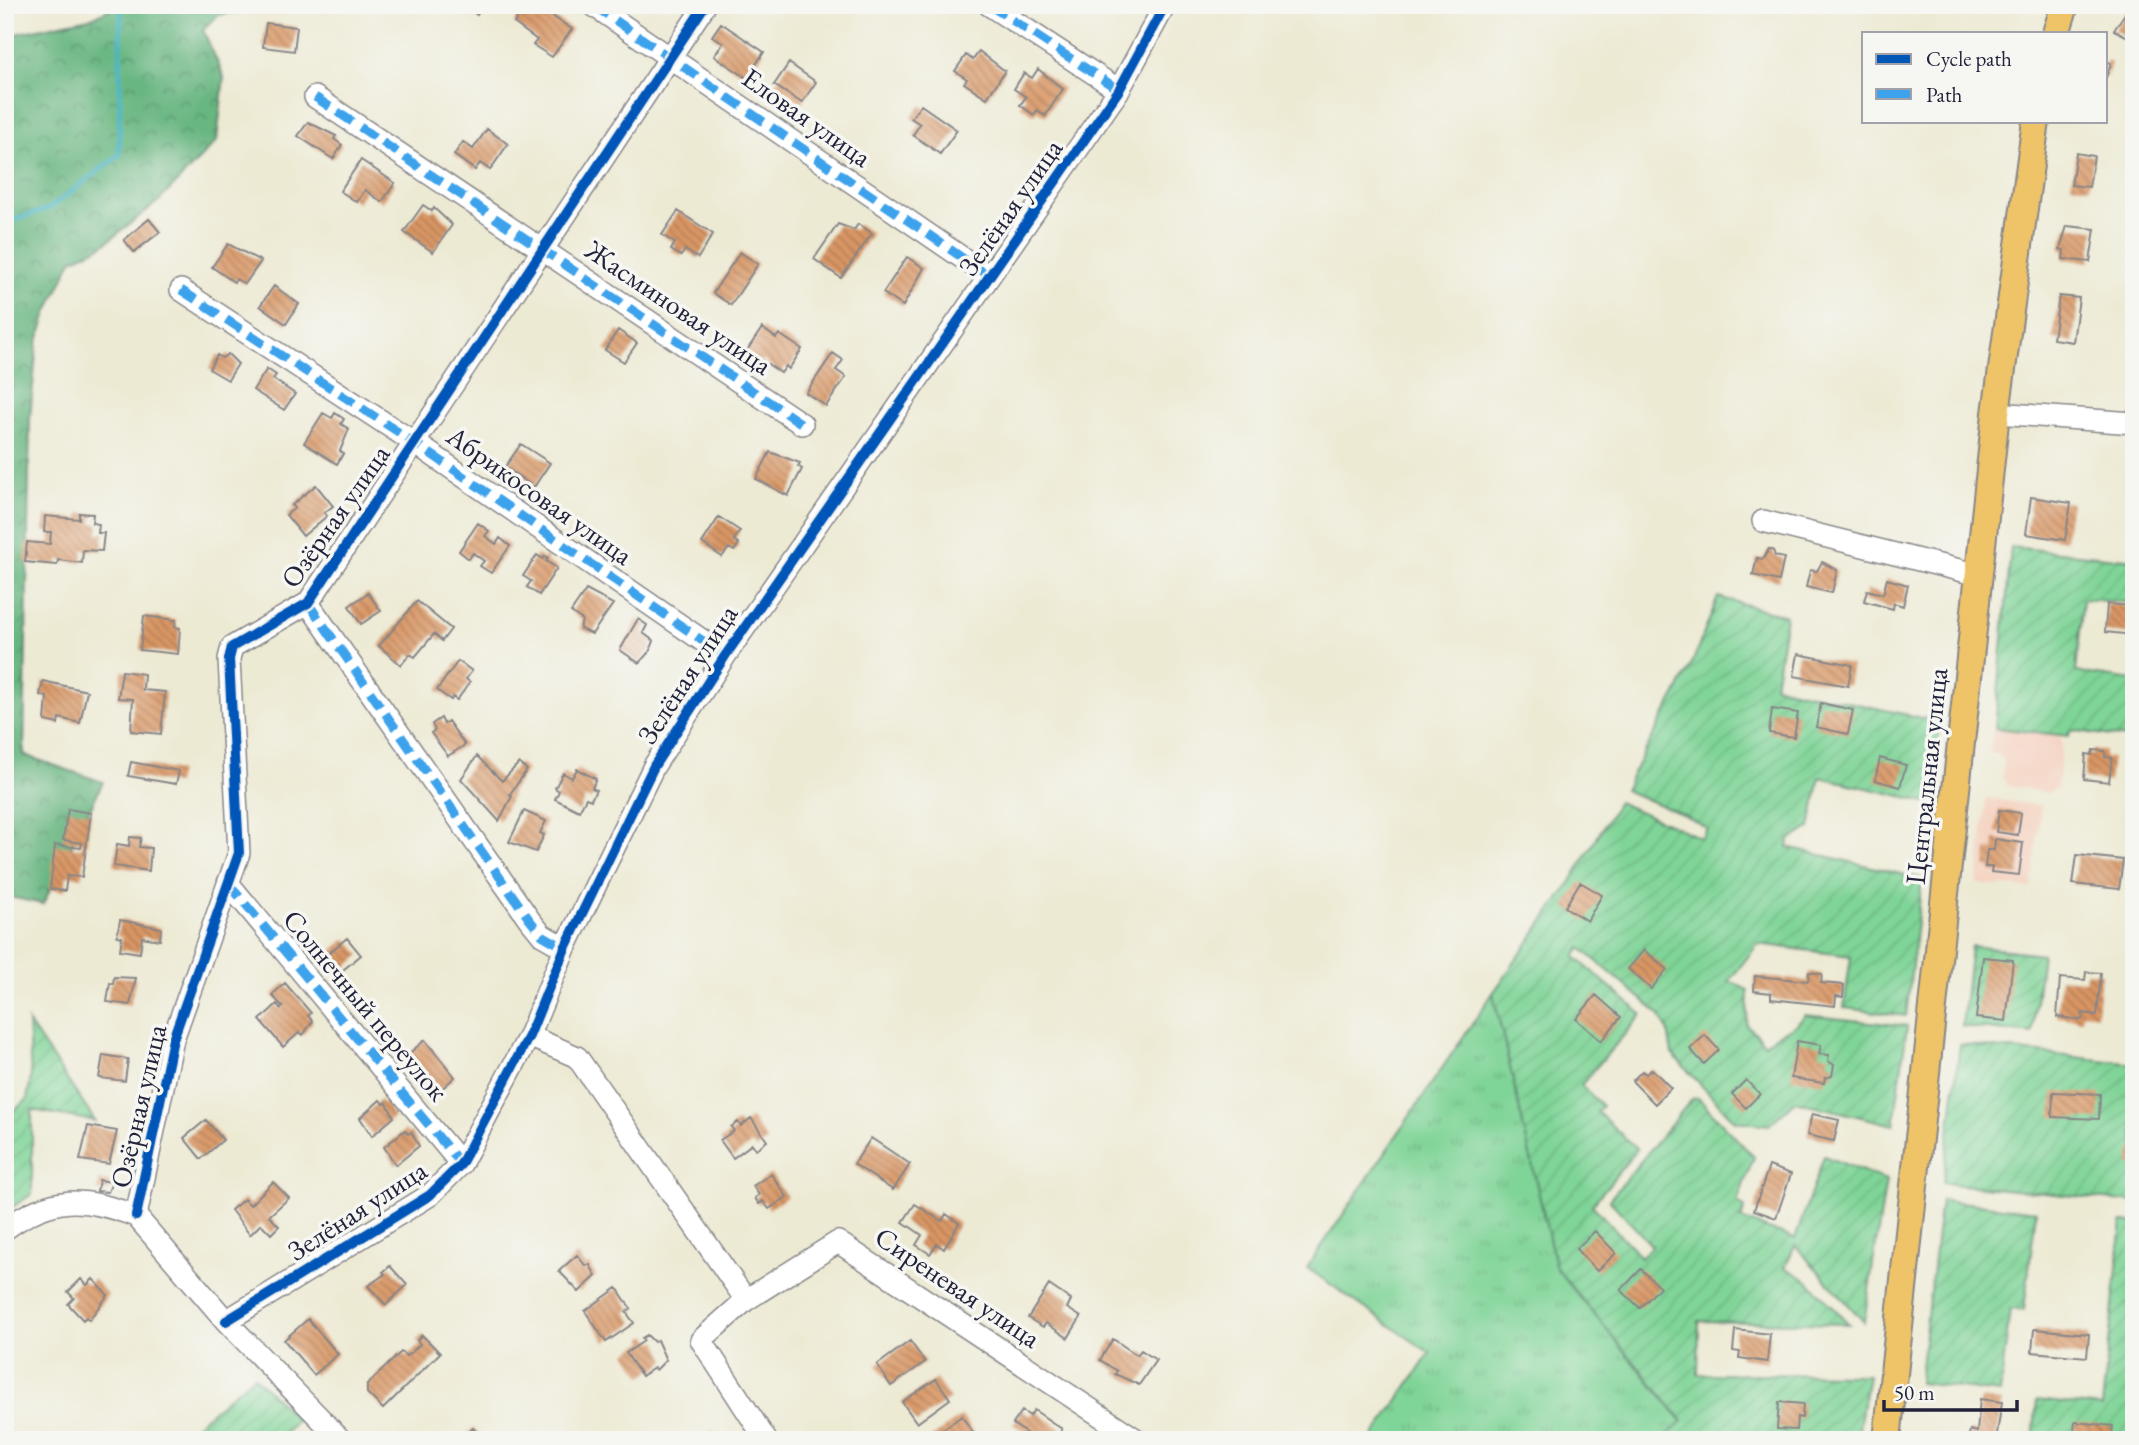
<svg xmlns="http://www.w3.org/2000/svg" width="2139" height="1445" font-family="'EB Garamond',serif">
	<style>
		.built { fill: #f5d3c1 }
		.grass { fill: url(#grass-tufts); stroke: #507b69; stroke-width: 2 }
		.forest { fill: url(#forest-crowns); stroke: #446c5e; stroke-width: 2 }
		.garden { fill: url(#garden-furrows); stroke: #507b69; stroke-width: 2 }
		.lines { fill: none; stroke-linecap: round; stroke-linejoin: round }
		.stream { stroke: #46b4c1; stroke-width: 5 }
		.building { fill: url(#building-back-hatch) }
		.minor-casing { stroke: #888688; stroke-width: 24 }
		.major-casing { stroke: #888688; stroke-width: 30 }
		.minor { stroke: #fff; stroke-width: 21 }
		.major { stroke: #efc469; stroke-width: 26 }
		.quiet { stroke: #3ea2ec; stroke-width: 9; stroke-dasharray: 18 9; stroke-linecap: butt }
		.cycleway-casing { stroke: #f6f6f2; stroke-width: 15 }
		.cycleway { stroke: #0057b8; stroke-width: 10 }
		.labels { text-anchor: middle; dominant-baseline: central; stroke-width: 7; stroke-linejoin: round; paint-order: stroke }
		.street-label { font-size: 28px; fill: #22223b; stroke: #f6f6f2 }
	</style>
	<defs>
		<pattern id="grass-tufts" width="24" height="20" patternUnits="userSpaceOnUse" patternTransform="scale(1.75)"><rect width="24" height="20" fill="#7fd497"/><path d="M3 7l-1-3M5 7V3M7 7l1-3M15 17l-1-3M17 17v-4M19 17l1-3" fill="none" stroke="#6db683"/></pattern>
		<pattern id="forest-crowns" width="20" height="18" patternUnits="userSpaceOnUse" patternTransform="scale(1.75)"><rect width="20" height="18" fill="#67b680"/><path d="M2 6a3 3 0 1 1 6 0M12 15a3 3 0 1 1 6 0" fill="none" stroke="#54946a"/></pattern>
		<pattern id="garden-furrows" width="10" height="10" patternUnits="userSpaceOnUse" patternTransform="scale(1.75)"><rect width="10" height="10" fill="#7fd497"/><path d="M-1 1l2-2M0 10L10 0M9 11l2-2" fill="none" stroke="#6db683"/></pattern>
		<pattern id="building-back-hatch" width="6" height="6" patternUnits="userSpaceOnUse" patternTransform="scale(1.75)"><rect width="6" height="6" fill="#d99664"/><path d="M-1 5l2 2M0 0l6 6M5-1l2 2" fill="none" stroke="#b07a54"/></pattern>
	</defs>
	<rect width="100%" height="100%" fill="#f6f6f2"/>
	<filter id="ink" filterUnits="userSpaceOnUse"><feTurbulence type="fractalNoise" baseFrequency=".0143" numOctaves="2"/><feDisplacementMap in="SourceGraphic" scale="14" xChannelSelector="R" yChannelSelector="G"/><feConvolveMatrix kernelMatrix="1 2 1 2 8 2 1 2 1" color-interpolation-filters="sRGB"/></filter>
	<filter id="wash" filterUnits="userSpaceOnUse"><feTurbulence type="fractalNoise" baseFrequency=".00686" numOctaves="4" result="noise"/><feDisplacementMap in="SourceGraphic" scale="28" xChannelSelector="R" yChannelSelector="G"/><feGaussianBlur stdDeviation="1.57" result="paint"/><feColorMatrix in="noise" values="0 0 0 0 0 0 0 0 0 0 0 0 0 0 0 0 0 1.4 0 .05"/><feComposite in="paint" operator="in"/></filter>
	<g filter="url(#wash)">
		<rect width="100%" height="100%" fill="#edead4"/>
		<path class="built" d="M1993 728 2060 735 2062 745 2057 787 2048 793 2007 785 2002 777 2004 760 1998 754 1990 753Z
			M1986 798 2041 806 2031 888 1977 884Z"/>
		<path class="grass" d="M1493 993 1556 1268 1683 1422 1662 1440H1371L1430 1353 1307 1268Z"/>
		<path class="forest" d="M117 5H281L218 15 203 30 224 77 217 141 160 200 102 246 72 260 47 313 37 344 30 418 24 755 103 782 43 904 5 896V36L94 17Z"/>
		<path class="garden" d="M2011 547 2134 560V603L2083 599 2076 672 2134 680V739L2070 730 2069 736 1995 728Z
			M1718 597 1786 616 1775 686 1940 722 1931 803 1820 777 1810 828 1789 840 1788 847 1922 879 1906 1016 1844 1008 1851 956 1758 944 1729 981 1748 990 1747 1025 1765 1044C1780 1029 1794 1032 1805 1015L1907 1026 1894 1125 1795 1101 1769 1125 1735 1121 1672 1054 1668 1030 1658 1013 1581 948 1575 957 1642 1014 1581 1085 1602 1106 1597 1112 1637 1149 1592 1205 1641 1257 1652 1246 1609 1200 1692 1099 1698 1098 1754 1157 1737 1202 1745 1208 1741 1219 1795 1239 1824 1156 1886 1180 1864 1322 1795 1245 1785 1267 1808 1281 1849 1324 1699 1321 1698 1374 1868 1375 1857 1440H1662L1683 1421 1556 1268 1493 993 1567 888 1618 802 1701 838 1707 828 1684 815 1624 790 1691 666Z
			M1971 946 2042 954 2032 1034 1962 1026Z
			M28 1022 95 1121 32 1110V1194L5 1212V1117L27 1100 31 1077Z
			M1960 1044 2134 1064V1202L1943 1183Z
			M1941 1200 2036 1211 2024 1310 2010 1309 2000 1393 1919 1383Z
			M2122 1222 2134 1223V1440H2033L2037 1400 2102 1407Z
			M254 1376 297 1420 279 1440H196L188 1431Z"/>
		<g class="lines">
			<path class="stream" d="M5 223 50 208 119 155 121 5"/>
		</g>
		<g id="blocks">
			<path class="building" d="M463 5H483L477 15 470 10 469 12 461 7Z
				M526 5 542 12 546 6 555 12 552 16 572 29 552 57 533 45 537 40 514 23Z
				M2131 5H2134V40L2114 30Z
				M266 23 297 27 294 51 263 47Z
				M721 23 764 52 747 78 714 56 723 43 712 36Z
				M979 51 1005 71 987 98 964 83 967 79 955 71 966 55 973 60Z
				M2106 61 2111 63 2106 78Z
				M789 63 816 82 802 103 774 85Z
				M1038 69 1063 89 1045 116 1037 110 1034 115 1020 105 1026 97 1014 89 1024 73 1032 78Z
				M921 105 957 130 940 154 913 135 920 124 911 118Z
				M308 122 336 136 334 139 342 145 333 159 298 136Z
				M487 129 508 144 490 170 480 163 475 170 454 155 463 142 473 149Z
				M2076 153 2094 156 2089 187 2071 185Z
				M361 160 395 183 382 202 365 190 357 202 340 191Z
				M423 205 432 211 434 208 452 225 433 252 404 232Z
				M678 211 713 234 698 258 685 250 681 256 671 250 675 243 662 235Z
				M149 219 160 232 134 252 124 240Z
				M838 224 854 230 858 224 872 233 841 278 814 259Z
				M2067 226 2095 229 2090 262 2063 259 2064 250 2060 249Z
				M228 244 261 261 245 284 236 279 234 282 212 267Z
				M740 252 758 264 731 305 713 293Z
				M907 257 924 268 903 306 883 293Z
				M274 286 299 304 286 324 260 306Z
				M2059 296 2079 298 2073 342 2053 339Z
				M762 328 776 338 779 334 802 349 789 369 786 366 781 373 762 360 759 364 744 355Z
				M618 330 637 343 624 362 605 350Z
				M833 353 843 360 836 370 846 377 826 406 806 393Z
				M228 354 238 364 228 380 209 369 217 355 222 358Z
				M267 369 276 375 273 379 295 394 284 410 253 390Z
				M323 413 332 418 335 413 344 419 341 424 349 429 340 451 343 454 337 464 304 443Z
				M521 444 550 463 534 487 505 467Z
				M770 452 800 463 798 466 802 469 788 496 756 479Z
				M316 485 333 506 324 513 327 516 303 536 286 515 295 508 292 505Z
				M2031 497 2071 503 2065 540 2026 534Z
				M79 513 93 514 92 523 99 524 98 533H104L102 551 83 550 82 563 58 560 57 565 25 562 27 542 50 544 51 532H44L45 516 79 519Z
				M719 517 740 531 734 540 739 544 734 551 729 548 722 557 702 543Z
				M478 523 489 531 485 536 496 544 500 538 510 546 491 573 480 566 484 561 473 553 469 559 459 551Z
				M1769 549 1773 550 1775 556 1784 558 1779 581 1753 575 1757 558 1763 559Z
				M537 555 543 559 545 556 548 558 546 561 557 568 539 595 527 587 531 581 523 576Z
				M1822 562 1837 570 1832 593 1806 587 1810 570 1817 571Z
				M1887 579 1908 585 1903 606 1894 603 1893 609 1864 601 1867 590 1883 594Z
				M586 590 613 604 592 634 580 629 582 620 571 612Z
				M368 593 381 611 361 624 349 606Z
				M417 601 451 629 442 641 434 634 415 657 410 654 401 665 379 646Z
				M2107 604 2134 606V635L2105 632Z
				M144 616 176 620 175 627 180 628 178 654 140 650Z
				M638 619 647 625 643 633 654 641 650 651 639 663 620 650Z
				M1798 654 1852 665 1848 686 1794 676Z
				M458 661 472 671 466 679 470 682 457 700 453 697 451 700 437 690Z
				M122 671 144 674 143 690 165 692 161 734 131 731 133 699 118 698Z
				M43 681 87 691 80 723 59 718 58 724 45 721 47 697 40 695Z
				M1821 703 1853 710 1848 734 1816 727Z
				M1772 709 1798 713 1794 737 1769 733Z
				M441 718 444 724 448 721 465 745 448 756 431 733 435 730 432 724Z
				M2093 750 2105 751V757L2112 758 2109 782 2084 779 2086 754 2092 755Z
				M477 756 502 781 519 763 527 770 510 794 512 796 499 821 461 779Z
				M1880 758 1906 765 1900 787 1875 780Z
				M131 762 179 771 176 784 128 776Z
				M577 769 596 779 592 788 596 790 591 800 586 798 579 811 555 799 559 791 555 788 563 773 572 778Z
				M68 809 91 813 82 877 67 876 65 891 50 889 55 845 81 848 82 843 63 840Z
				M1999 810 2021 813 2018 835 1996 832Z
				M524 811 546 821 540 833 544 835 536 852 509 842Z
				M130 837 141 838 139 847 151 848 149 871 114 866 117 844 129 846Z
				M1995 839 2023 843 2019 875 1991 872 1992 867H1985L1987 850H1994Z
				M2077 855 2123 860 2119 889 2073 884Z
				M1580 882 1602 895 1587 921 1565 907Z
				M120 920 161 928 160 940 142 937 140 953 120 950 122 937 117 936Z
				M347 938 361 955 338 974 324 957Z
				M1644 950 1667 969 1651 989 1628 969Z
				M1983 957 2013 960 2006 1021 1976 1018Z
				M1809 972 1822 974 1821 983 1844 985 1843 997 1836 996 1835 1006 1771 999V993L1754 991 1755 976 1808 981Z
				M2086 972 2101 973 2097 1015 2083 1013 2082 1020 2057 1017 2060 978 2085 980Z
				M114 977 136 978 130 1005 107 1002 110 983 113 984Z
				M285 983 311 1013 308 1016 313 1021 303 1035 300 1032 283 1047 260 1020 277 1004 281 1009 283 1007 272 995Z
				M1596 995 1621 1017 1601 1041 1576 1019Z
				M1705 1035 1719 1050 1704 1064 1690 1049Z
				M425 1040 455 1077 437 1093 429 1083 423 1088 417 1080 422 1075 406 1056Z
				M1797 1041 1821 1045 1819 1054 1829 1055 1828 1061 1834 1065 1832 1076 1825 1078 1824 1083 1791 1078Z
				M103 1055 128 1059 125 1081 99 1078Z
				M1652 1069 1671 1088 1655 1104 1632 1081 1642 1071 1646 1074Z
				M1746 1080 1760 1094 1746 1108 1732 1094Z
				M2053 1092 2100 1094 2099 1119 2052 1117Z
				M380 1100 384 1104 386 1102 394 1117 372 1136 360 1118Z
				M1812 1114 1839 1120 1834 1141 1807 1135Z
				M751 1118 767 1141 756 1149 752 1144 733 1158 720 1140 734 1131 731 1127 738 1122 741 1126Z
				M206 1120 223 1140 201 1159 184 1138Z
				M88 1126 117 1131 109 1164 80 1160Z
				M405 1130 408 1134 411 1132 419 1146 396 1165 384 1147Z
				M871 1138 910 1164 893 1190 854 1164Z
				M2131 1149H2134V1165H2129Z
				M1769 1166 1791 1174 1776 1218 1754 1210Z
				M771 1174 787 1197 769 1209 763 1201 759 1204 755 1198 759 1195 753 1186Z
				M99 1180 112 1182 108 1192 97 1191Z
				M273 1182 289 1198 269 1216 279 1226 271 1234 261 1224 250 1235 231 1210 244 1199 250 1205Z
				M915 1204 942 1221 946 1214 959 1223 944 1249 937 1244 930 1254 916 1245 922 1235 903 1222Z
				M1595 1231 1616 1253 1597 1271 1576 1249Z
				M577 1255 585 1265H590L596 1276 579 1292 559 1271Z
				M390 1266 407 1285 386 1305 368 1286 385 1274 383 1272Z
				M1641 1269 1660 1287 1640 1308 1621 1290Z
				M81 1279 87 1285 93 1279 108 1295 89 1320 86 1317 83 1320 68 1304 74 1298 68 1292Z
				M1049 1285 1071 1300 1067 1308 1081 1317 1068 1338 1046 1323 1043 1327 1028 1318Z
				M617 1288 631 1309 626 1312 634 1323 606 1342 585 1311Z
				M308 1319 338 1354 314 1375 284 1340Z
				M2034 1329 2089 1334 2087 1357 2032 1352Z
				M1735 1330 1770 1334 1767 1362 1739 1358 1740 1352 1733 1351Z
				M422 1335 440 1353 383 1409 367 1393V1385L401 1352 406 1356 412 1352 420 1344 417 1340Z
				M647 1335 654 1342 657 1340 666 1360 656 1370 654 1368 642 1376 626 1353 644 1341 642 1338Z
				M1113 1339 1137 1355 1141 1350 1156 1360 1139 1385 1115 1374 1117 1371 1100 1360Z
				M910 1341 925 1362 891 1386 877 1365Z
				M936 1379 950 1399 917 1423 902 1402Z
				M1980 1399 2002 1402 1996 1440H1968L1970 1430 1977 1432Z
				M1779 1402 1803 1404 1802 1418 1797 1417 1796 1430 1777 1429Z
				M1034 1410 1062 1429 1055 1440H1036L1013 1424 1022 1411 1030 1416Z
				M962 1416 976 1437 972 1440H927Z
				M2075 1422 2113 1426 2111 1440H2073Z
				M473 1428 484 1440H461Z
				M712 1430 719 1440H698Z"/>
		</g>
	</g>
	<g filter="url(#ink)">
		<use href="#blocks" fill-opacity="0" stroke="#888688" stroke-width="2"/>
		<g class="lines">
			<defs>
				<path id="minor" d="M593 5 989 276
					M989 5 1119 90
					M315 97 802 424
					M181 290 415 443 725 656
					M1996 413 2134 423
					M1763 521 1979 575
					M308 603 529 919 542 935 565 948
					M228 883 461 1164
					M529 1036 577 1057 746 1300 701 1340 766 1440
					M136 1216 173 1039 239 853 229 659 232 647 308 603 705 5
					M136 1216 226 1321 341 1440
					M5 1229C53 1194 83 1197 136 1216
					M746 1300 838 1242 1137 1440
					M226 1321 430 1195 461 1164 529 1036 565 948 654 766 725 656 1119 90 1165 5"/>
				<path id="major" d="M2056 33 2065 5
					M1887 1440 1996 413 2036 121"/>
			</defs>
			<use href="#minor" class="minor-casing"/>
			<use href="#major" class="major-casing"/>
			<use href="#minor" class="minor"/>
			<use href="#major" class="major"/>
			<path class="quiet" d="M593 5 989 276
				M989 5 1119 90
				M315 97 802 424
				M181 290 415 443 725 656
				M308 603 529 919 542 935 565 948
				M228 883 461 1164"/>
			<defs>
				<path id="cycleway" d="M136 1216 173 1039 239 853 229 659 232 647 308 603 705 5
					M226 1321 430 1195 461 1164 529 1036 565 948 654 766 725 656 1119 90 1165 5"/>
			</defs>
			<use href="#cycleway" class="cycleway-casing"/>
			<use href="#cycleway" class="cycleway"/>
		</g>
	</g>
	<g class="labels">
		<g class="street-label">
			<text transform="translate(807 117) rotate(35)">Еловая улица</text>
			<text transform="translate(1010 207) rotate(-55)">Зелёная улица</text>
			<text transform="translate(679 307) rotate(34)">Жасминовая улица</text>
			<text transform="translate(540 495) rotate(35)">Абрикосовая улица</text>
			<text transform="translate(335 516) rotate(-55)">Озёрная улица</text>
			<text transform="translate(687 674) rotate(-57)">Зелёная улица</text>
			<text transform="translate(1926 776) rotate(-84)">Центральная улица</text>
			<text transform="translate(366 1005) rotate(50)">Солнечный переулок</text>
			<text transform="translate(138 1106) rotate(-77)">Озёрная улица</text>
			<text transform="translate(357 1210) rotate(-33)">Зелёная улица</text>
			<text transform="translate(958 1287) rotate(34)">Сиреневая улица</text>
		</g>
	</g>
	<rect width="2139" height="1445" fill="none" stroke="#f6f6f2" stroke-width="28"/>
	<rect x="1862" y="32" width="245" height="91" fill="#f6f6f2" stroke="#a1a1a9" stroke-width="2"/>
	<rect x="1876" y="54" width="35" height="10" fill="#0057b8" stroke="#a1a1a9" stroke-width="2"/>
	<text x="1926" y="66" font-size="21" fill="#22223b">Cycle path</text>
	<rect x="1876" y="89" width="35" height="10" fill="#3ea2ec" stroke="#a1a1a9" stroke-width="2"/>
	<text x="1926" y="102" font-size="21" fill="#22223b">Path</text>
	<path d="M1884 1400v10h133v-10" fill="none" stroke="#22223b" stroke-width="3.5"/>
	<text x="1894" y="1400" font-size="21" fill="#22223b" stroke="#f6f6f2" stroke-width="5" paint-order="stroke">50 m</text>
</svg>
